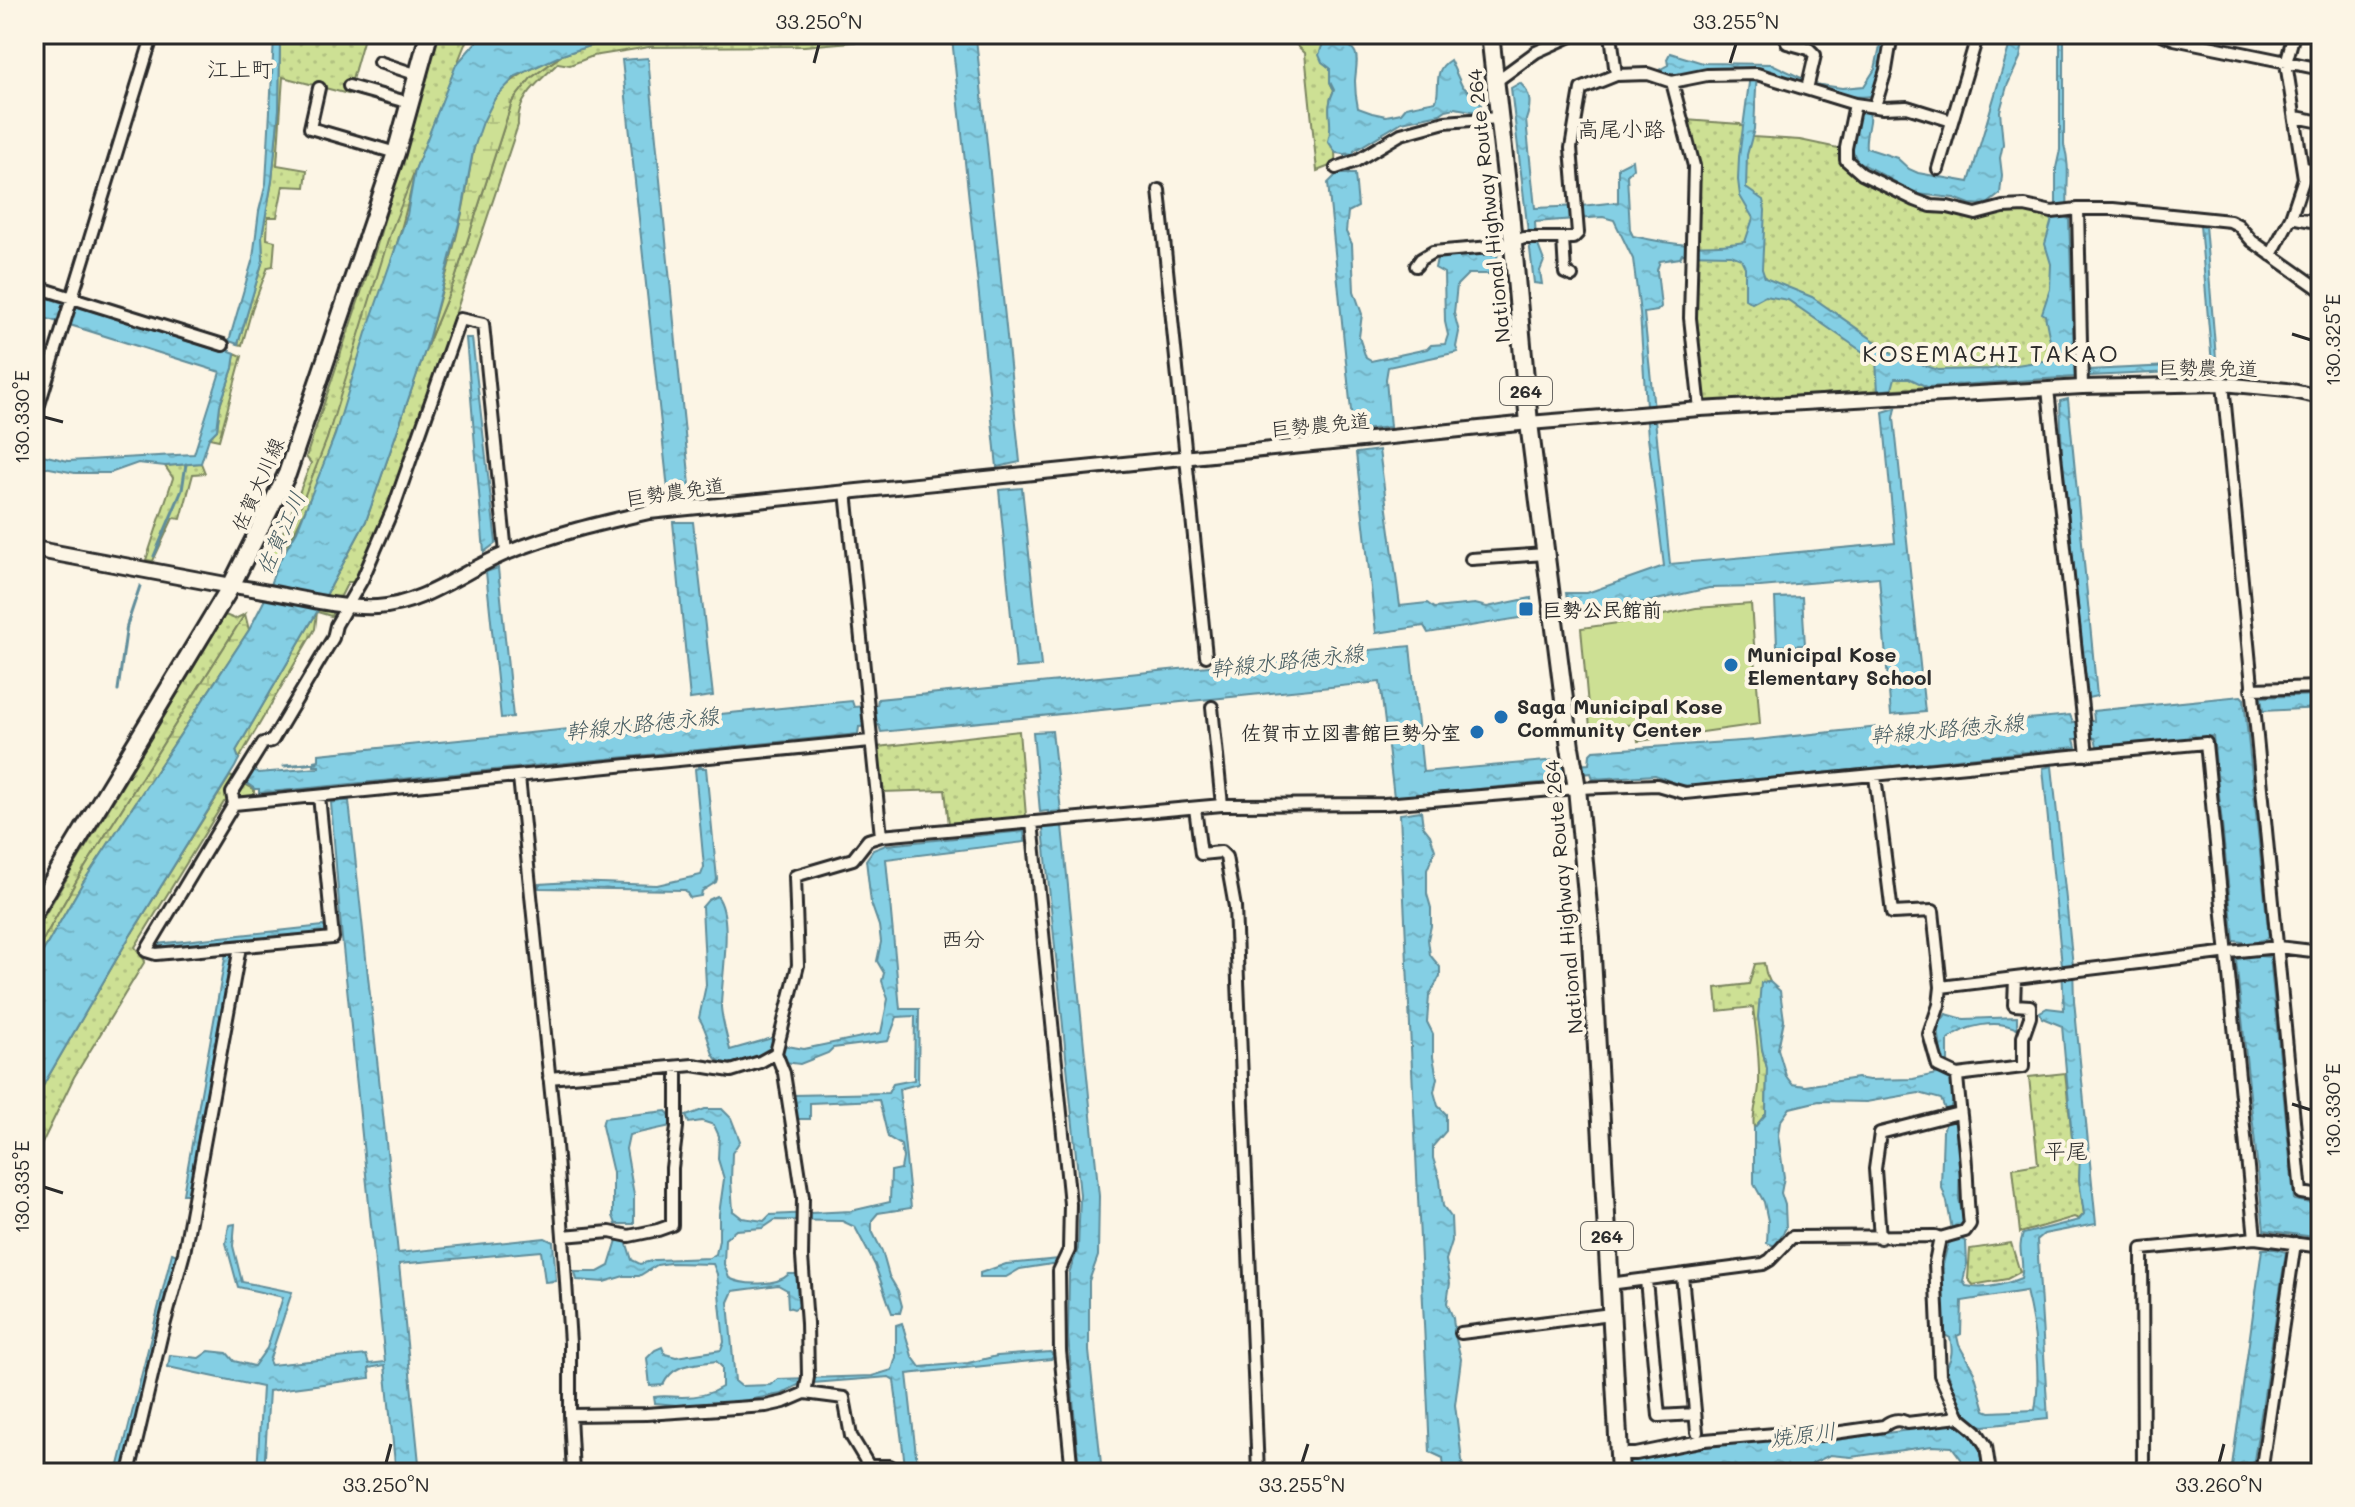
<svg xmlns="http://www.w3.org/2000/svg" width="2355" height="1507" font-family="Mali,'Klee One',sans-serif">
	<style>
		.green { fill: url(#green-dots); stroke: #7c8660; stroke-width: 2 }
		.wetland { fill: url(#wetland-marsh); stroke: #7c8660; stroke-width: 2 }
		.pitch { fill: #cde094; stroke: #7c8660; stroke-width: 2 }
		.water { fill: url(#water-ripples); stroke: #608d9a; stroke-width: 2; fill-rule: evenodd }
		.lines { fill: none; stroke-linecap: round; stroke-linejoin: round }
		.stream { stroke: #608d9a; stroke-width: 3 }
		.minor-casing { stroke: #2b2b2b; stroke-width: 16 }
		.tertiary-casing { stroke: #2b2b2b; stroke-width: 18 }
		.secondary-casing { stroke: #2b2b2b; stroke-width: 20 }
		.primary-casing { stroke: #2b2b2b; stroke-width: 22 }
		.trunk-casing { stroke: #2b2b2b; stroke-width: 22 }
		.minor { stroke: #fcf5e5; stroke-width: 10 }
		.tertiary { stroke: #fcf5e5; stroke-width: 12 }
		.secondary { stroke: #fcf5e5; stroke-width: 14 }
		.primary { stroke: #fcf5e5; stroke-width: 16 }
		.trunk { stroke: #fcf5e5; stroke-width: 16 }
		.ticks { fill: none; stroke: #2b2b2b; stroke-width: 3 }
		.poi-dot { fill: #1f6fb2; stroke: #fcf5e5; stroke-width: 3 }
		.labels { text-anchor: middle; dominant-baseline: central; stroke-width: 8; stroke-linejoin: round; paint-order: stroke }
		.shield { fill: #fcf5e5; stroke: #6a6863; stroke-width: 2 }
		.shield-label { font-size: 18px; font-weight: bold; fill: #2b2b2b }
		.street-label { font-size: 20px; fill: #2b2b2b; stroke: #fcf5e5 }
		.poi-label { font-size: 20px; font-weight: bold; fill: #2b2b2b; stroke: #fcf5e5; text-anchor: start }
		.neighbourhood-label { font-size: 22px; fill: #2b2b2b; stroke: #fcf5e5 }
		.water-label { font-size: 22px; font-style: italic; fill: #465c62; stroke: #fcf5e5 }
		.quarter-label { font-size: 24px; letter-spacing: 2px; fill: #2b2b2b; stroke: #fcf5e5 }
		.neatline { fill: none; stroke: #2b2b2b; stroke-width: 3 }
		.ticks-label { font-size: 20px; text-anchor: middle; fill: #2b2b2b }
	</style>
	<defs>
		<pattern id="green-dots" width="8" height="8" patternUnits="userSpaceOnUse" patternTransform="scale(2)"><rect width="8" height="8" fill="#cde094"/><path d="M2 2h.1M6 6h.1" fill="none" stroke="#b0c080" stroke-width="1.8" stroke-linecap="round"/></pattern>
		<pattern id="wetland-marsh" width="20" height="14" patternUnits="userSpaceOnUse" patternTransform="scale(2)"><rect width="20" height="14" fill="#cde094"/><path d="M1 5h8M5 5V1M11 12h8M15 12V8" fill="none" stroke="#b0c080"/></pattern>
		<pattern id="water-ripples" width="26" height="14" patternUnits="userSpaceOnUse" patternTransform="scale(2)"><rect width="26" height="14" fill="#84cfe4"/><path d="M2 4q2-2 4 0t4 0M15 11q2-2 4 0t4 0" fill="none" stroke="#72b2c4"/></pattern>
	</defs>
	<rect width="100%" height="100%" fill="#fcf5e5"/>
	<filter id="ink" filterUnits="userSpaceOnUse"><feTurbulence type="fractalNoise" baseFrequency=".0125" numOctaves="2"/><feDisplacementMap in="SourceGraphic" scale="16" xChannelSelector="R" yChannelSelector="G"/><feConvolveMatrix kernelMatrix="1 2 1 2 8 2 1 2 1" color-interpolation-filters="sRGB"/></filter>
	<g filter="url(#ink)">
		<path class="green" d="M283 34H365L348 94 283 77 277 165 307 170 305 187 283 186 277 217H268L267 239 275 241 273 266 268 267 252 309 242 345 238 344 263 260 262 236 272 181 279 109 280 41Z
			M438 34H469L415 170 297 531 278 563 266 560 285 528 311 463 306 457 377 245Z
			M826 34H947L804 46 649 47 593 56 570 65 558 63C541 80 516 98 518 125L393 502 357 582H348L331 616 317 612 366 521 426 348 455 279 512 102 531 78 562 55 592 45 634 39Z
			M1285 34H1318L1324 43C1320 55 1319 60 1330 68V82L1334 90C1322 114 1338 138 1335 164L1317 171 1305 53Z
			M1685 120 1740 124 1752 137 1800 140 1843 149 1842 163 1860 180 1918 206 1977 218 2003 211 2017 210 2069 219 2075 377 1702 402 1693 319 1697 164Z
			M235 353 242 356 219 440 209 438 217 430 220 406 233 368Z
			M201 463 205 473 193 474 181 519 173 518 153 561 146 560 173 478 165 466Z
			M245 614 77 880 34 956V933L225 615 235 619Z
			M1019 731 1026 816 949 825 945 790 882 792 878 747Z
			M230 776 254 789V799L224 802 135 947 145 961 74 1077 34 1160V1101L127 941Z
			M1764 963 1766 973 1770 982 1761 983 1762 1049 1767 1068 1766 1114 1754 1128C1751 1113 1759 1099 1759 1084 1760 1058 1756 1033 1753 1007L1718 1011 1716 988 1749 984 1755 964Z
			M2065 1073 2072 1137 2081 1153 2079 1180 2084 1214 2079 1219 2074 1217 2020 1233 2013 1168 2038 1164 2029 1077Z
			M2011 1243 2020 1272 2007 1279 1973 1285 1968 1279 1970 1249Z"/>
		<path class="wetland" d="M562 55 531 78 512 102 455 279 426 348C438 303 452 258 462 213 471 174 471 129 496 97 514 74 537 66 562 55Z
			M415 170C404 229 384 285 366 341 341 417 318 494 278 563L327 439 390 234Z
			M317 612 315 629 239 759 236 751Z
			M245 614 249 630 82 884 34 967V956L77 880Z"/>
		<path class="pitch" d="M1751 604 1760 724 1638 741 1636 724 1590 728 1581 628 1640 620 1696 608Z"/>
		<path class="water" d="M276 34H283L280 41 279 109 272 181 262 236 263 260 238 344 229 341 253 258 259 211 266 183 274 38Z
			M479 34H514L518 40H524L533 34H826L635 39 592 45 562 55 516 76 495 98 483 122 473 151 462 212 426 348 366 521 317 612 236 751 239 759 235 767 127 941 34 1101V967L82 884 249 630 264 601 278 563 297 531 335 435 366 333 407 215 415 170 456 65 477 41Z
			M1318 34H1336L1337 38C1362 51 1357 56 1355 81 1355 90 1356 99 1358 108L1372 113 1386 116 1401 113 1406 107 1436 101C1441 85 1432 71 1450 60L1462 86 1478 98 1481 105 1477 112 1455 108 1446 110 1440 114 1402 122 1354 151 1353 155 1336 153 1328 141C1335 121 1323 112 1334 90L1330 82V68L1322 62 1319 55 1323 43Z
			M1879 34H1884L1882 69 1872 96C1832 101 1796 77 1757 69L1754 129 1747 155 1746 188 1763 200 1765 210 1762 269 1765 278 1812 297 1895 355 1938 370 1990 369 2050 360 2053 356 2045 315 2042 313 2050 289 2051 264 2045 244 2056 205V168L2060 150V38L2052 34H2064V145C2072 170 2064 194 2069 219L2075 377 1927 387 1909 378H1895L1892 389 1878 391 1876 361 1788 300 1765 296 1752 303 1745 299V267L1741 259 1731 255 1682 254 1680 258 1660 261 1657 270 1661 307 1657 311 1644 313 1670 564 1895 543 1883 412 1896 408 1894 418 1925 712 1891 715 1879 577 1760 587 1709 588 1652 601 1569 614 1566 593H1587L1664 566 1648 438 1640 313 1633 259 1614 220 1603 217 1535 222 1536 240 1544 261 1540 271 1542 284 1534 283 1511 88 1520 83C1532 94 1531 106 1526 120L1535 208 1581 206 1618 202V167L1632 160 1633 169 1627 175 1630 230 1633 236C1673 245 1703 249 1745 242L1753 218 1740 196 1738 180 1739 157 1751 68 1707 69 1695 74H1660L1659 70 1668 65 1667 59 1670 53 1703 63 1772 64 1814 84 1842 88 1864 86 1875 69 1880 46 1877 44Z
			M1998 34H2025L2020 58 2007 86 2000 111 2003 144 2000 158 2002 175 2000 194 1986 205 1970 204 1954 198 1917 194 1857 161 1851 146 1860 108H1869C1872 122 1864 134 1866 148L1897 158 1909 169 1918 173 1969 182 2011 40 2009 36Z
			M952 38H976L1020 462 997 467Z
			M648 58 691 495 669 499 622 60Z
			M1337 174H1355L1358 207 1348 212 1346 232 1352 244 1354 291 1362 314 1359 337 1366 358 1371 361 1427 349 1431 345 1445 344 1448 335 1445 322 1444 273 1435 268 1437 258 1449 255 1497 253 1499 274H1468L1457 285 1454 313 1459 332 1456 347 1458 352 1388 367 1386 379 1390 427 1353 431 1328 183Z
			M2200 225H2205L2217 370 2089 376 2088 370 2212 364Z
			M34 294 64 303 58 322 34 315Z
			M76 306 223 352 225 349 235 353 233 368 220 405 217 430 209 438 201 463 165 466 138 463 110 473H75L34 465V453L68 461 194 454 220 372 70 325Z
			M466 338H472L496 543 484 552Z
			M2068 399 2097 696 2088 698 2062 458 2060 401Z
			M1379 450 1400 606 1427 603 1434 608 1475 604 1487 607 1531 598 1532 616 1428 633 1424 626 1376 633 1356 453Z
			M1022 488 1041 666 1016 668 999 490Z
			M673 522H693L713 696 690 699Z
			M498 568 513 717 501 718 486 572Z
			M1802 597 1805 645 1777 646 1775 598Z
			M1410 646 1423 772 1557 760 1559 766 1589 764 1590 754 1593 751 1756 740 1879 727 1892 732 2070 715 2073 722 2094 721 2093 711 2241 696 2244 699 2269 938 2259 941 2261 956 2270 957 2294 1200 2321 1205V1238L2264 1230 2236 960 2244 957 2242 942 2234 941 2213 736 2097 746 2095 738 2074 739 2076 747 1685 787 1655 775 1593 779 1591 773 1561 776V781L1394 797 1380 682 881 732 879 725 859 727 858 734 699 750 701 768H706L717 879 716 882 702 891 701 896 690 898 685 890 539 888V884L571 882 657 885 701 875 704 867 695 769 699 768 697 750 259 793V789H255L245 782 254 770 258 773 319 768V766H314V761L319 760V754L852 701 854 707 877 705 878 699Z
			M2321 695V708L2263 711 2261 697Z
			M1052 731 1061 811 1052 812 1054 826H1062L1099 1196 1098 1256 1089 1281V1351L1102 1473H1079L1068 1335 1069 1273 1078 1249 1080 1195 1043 828 1051 826 1048 811 1040 812 1033 732Z
			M2052 766 2073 966 2074 1000 2096 1224 2044 1234 2037 1240 2048 1419 1984 1426 1979 1425 1971 1433 1970 1436 1979 1444 1984 1473H1964L1961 1459 1952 1447 1932 1446 1851 1457 1830 1455 1813 1463 1804 1473H1788L1780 1465C1753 1464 1727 1470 1700 1471 1644 1473 1588 1473 1532 1473L1570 1469 1583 1472 1628 1464V1459L1710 1446 1800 1438 1819 1442 1954 1424 1966 1428 1972 1420 1963 1412 1946 1368C1952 1358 1953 1350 1950 1338L1945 1335 1941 1272 1948 1244 1954 1240 1947 1202 1941 1185 1943 1131 1948 1117 1941 1099 1919 1093 1866 1102 1819 1101 1790 1108 1780 1122 1778 1135 1784 1177 1781 1193 1785 1205 1786 1228 1775 1246 1767 1243 1768 1221 1764 1202 1754 1184V1128L1766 1114 1767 1068 1762 1049 1758 1017 1761 983 1770 982 1780 991 1784 1020 1778 1049 1786 1076 1792 1084 1805 1086 1857 1078 1869 1080 1913 1079 1941 1073 1942 1062 1938 1026 1946 1014 1964 1019 2017 1017V1029C1997 1019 1964 1025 1948 1040V1062L1954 1098 1951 1106 1956 1120 1960 1157 1959 1199 1964 1222 1961 1239 1966 1242 1967 1264 1963 1281 1966 1286C1984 1290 2004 1285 2021 1278 2026 1260 2016 1252 2023 1234L2079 1220 2084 1214 2079 1180 2080 1153 2072 1137 2062 1026 2042 1018 2040 1012 2047 1008 2064 1010 2062 966 2043 768ZM2026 1291C2035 1326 2041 1373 2035 1410L1990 1412 1985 1410 1974 1372 1959 1345 1957 1336 1961 1334 1962 1301Z
			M341 801H349L398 1253 545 1238 553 1242 556 1281 545 1282 541 1251 399 1264 420 1473H396L385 1365 369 1368 370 1378 269 1391 264 1473H257L262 1387 168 1367 170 1355 199 1358 209 1351 227 1353 234 1361 254 1366 267 1348 283 1297 238 1287 226 1243 229 1225 235 1224 233 1246 242 1282 292 1292 269 1361 271 1365 366 1355 369 1364 385 1362 341 928 331 803Z
			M1421 811 1423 826 1430 835 1435 850 1427 870V894L1431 908V926L1428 939 1430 955 1440 967V976L1429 996 1427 1022 1433 1034V1057L1437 1078 1434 1092 1438 1106 1446 1114V1131L1433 1146V1158L1440 1180 1443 1206 1451 1217 1452 1241 1446 1260 1450 1283 1447 1303 1453 1318 1455 1335 1461 1359 1455 1405 1463 1468 1444 1470 1443 1458 1430 1452 1400 814Z
			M1024 831 1025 842 886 859 900 1009H919L918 1084 899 1089 911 1208 878 1213 872 1220V1231L882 1251 889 1276 898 1291 902 1306 900 1313H892L875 1265 855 1227 842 1221 775 1220 763 1228 736 1230 725 1239 724 1264 729 1278C744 1286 777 1286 789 1274H799V1306L794 1309 788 1307 787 1290 778 1285 733 1291 728 1302 735 1381 741 1386 770 1385 778 1379 872 1376 892 1370 896 1357V1325L902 1323 912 1356 920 1367 968 1363 997 1356 1050 1352 1054 1356 1051 1359 907 1374 918 1473H906L894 1380 889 1377 800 1384 781 1394 731 1403 676 1405 655 1403 654 1397C665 1395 671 1397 682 1397 695 1397 711 1394 722 1387V1367L716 1361C694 1365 674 1362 663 1385L650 1386 647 1358 655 1350 662 1347 665 1354 676 1357 721 1350 724 1342 717 1274 713 1264 670 1263 657 1265 639 1276H624L604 1282 577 1280 575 1272H598L609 1266 617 1240 626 1241 632 1260 640 1264 655 1260 709 1258 716 1254 719 1240V1214L724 1179 718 1159 719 1136 714 1125 702 1121 689 1123 686 1116 705 1109H722L731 1118 740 1141 732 1153 731 1181 733 1211 742 1218 764 1221 770 1215 851 1211 890 1202 891 1171 901 1169 903 1158 901 1145 888 1137 879 1100 810 1103V1119H795L793 1095 888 1093 893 1084 914 1080 915 1016 897 1017 888 1041 833 1048 828 1053 800 1064 785 1062 782 1045 804 1049 881 1033 888 999 882 981 884 973 877 961 881 942 879 926 871 903 866 860 873 850 886 845Z
			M717 896C734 917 721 979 721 1007 722 1021 727 1036 730 1050L772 1038 774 1045 771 1050C756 1055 722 1075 713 1054 708 1041 707 1030 699 1018L706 985 702 907 708 900Z
			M323 926 326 929 324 933 158 949 157 944Z
			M226 953H232L188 1194H183Z
			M666 1111 670 1115 671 1126 629 1135 626 1149 634 1195V1224H616L613 1216V1173L602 1126 604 1118Z
			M2262 1249H2275L2286 1252 2252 1473H2231Z
			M172 1253 177 1255 123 1473H117Z
			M1060 1259 1058 1263 1020 1269 1006 1277H980V1273L1006 1264Z"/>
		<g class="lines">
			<path class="stream" d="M1347 154 1348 174
				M154 556 182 490 186 464
				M118 690 127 625 140 586
				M284 766 317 763"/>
			<defs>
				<path id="minor" d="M1611 34 1616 75 1648 74 1672 82 1707 75 1757 74 1855 104 1846 148V160L1862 174 1915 200 1931 206 1948 207 1976 214 2003 207 2025 206 2052 212 2078 209H2113L2230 221 2238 225 2252 241 2321 290
					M1785 34 1787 43 1809 49 1815 55 1807 89
					M2162 34 2174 39 2321 69
					M379 62 418 75
					M1495 82 1536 52 1576 34
					M1672 82 1694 166 1690 318 1700 409
					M349 86 410 103
					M319 88 310 128 396 153
					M1855 104 1883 108 1907 107 1952 121
					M1875 106 1886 70 1892 34
					M2296 117 2321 122
					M1336 168 1356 161 1401 134 1445 122 1498 118
					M2304 168 2321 171
					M1938 169 1977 37
					M1159 190 1206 656
					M2078 209 2082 387
					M2291 217 2321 223
					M1563 238 1565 273 1572 276
					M2271 255 2291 217 2304 178 2286 63 2294 34
					M1416 266 1421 259 1433 252 1502 246 1524 238H1573L1578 233 1571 148 1581 89 1616 75
					M34 286 223 345
					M2223 384 2301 1193 2321 1196
					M2048 389 2087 755
					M34 421 153 34
					M846 491 881 836
					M1471 559 1546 554
					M2251 689 2321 687
					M1212 707 1222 805
					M1875 776 1892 913 1933 911 1941 987 1939 1005 1929 1034 1938 1066 1957 1075C1959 1105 1964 1135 1966 1165 1968 1185 1967 1204 1970 1224L1965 1231 1940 1238 1935 1262 1940 1375 1959 1417 1976 1431 1986 1446 1990 1473
					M519 777 555 1132 563 1236 570 1343V1415L573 1473
					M319 796 333 938 156 954 146 951 234 804 232 793 263 743 272 741 333 638 336 625 362 580 395 504 460 319 483 324 506 553
					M234 804 870 741
					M1195 808 1201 854 1221 852 1226 857 1235 907 1258 1473
					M1032 822 1070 1204 1069 1250 1059 1271 1060 1351 1072 1473
					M1941 987 2238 951 2278 947 2321 952
					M1957 1075 2023 1067V1037L2030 1017V1006L2014 1005 2015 978
					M549 1078 693 1065 731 1071 760 1062 776 1053
					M563 1236 610 1232 629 1236 658 1230 672 1225V1168L677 1127V1067
					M1880 1238 1875 1169 1880 1133 1959 1113
					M1682 1275 1697 1432
					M1646 1280 1659 1416 1695 1414
					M1609 1284 1763 1264 1770 1260 1792 1237 1935 1236 1940 1238
					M1461 1333 1611 1314
					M805 1393 844 1398 851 1436 869 1466H890L898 1473
					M570 1415 646 1414 766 1406 784 1402 805 1393 808 1377 807 1323 802 1257 803 1197 784 1073 776 1053 798 965 795 876 853 859 868 840 881 836 1222 805 1384 804 1577 788 1657 785 1685 793 2206 743 2255 1238
					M1619 1454H1636L1705 1440 1797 1432 1820 1435 1884 1426C1891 1420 1899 1418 1907 1423L1959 1417
					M129 1473 161 1337 184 1253 240 947
					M2140 1473 2143 1464 2142 1249 2255 1238 2321 1247
					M2261 1473 2295 1243"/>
				<path id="tertiary" d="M231 586C280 591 328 609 377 607 425 604 464 570 507 553 553 534 601 523 649 512L1529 423 1700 409 2082 387 2223 384 2287 390 2321 397"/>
				<path id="secondary" d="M34 549 231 586"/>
				<path id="primary" d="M34 912 231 586 287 474 396 153 429 34"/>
				<path id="trunk" d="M1490 34 1510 211 1529 423 1570 747 1577 788 1591 938 1620 1473"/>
			</defs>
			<use href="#minor" class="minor-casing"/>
			<use href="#tertiary" class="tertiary-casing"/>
			<use href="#secondary" class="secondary-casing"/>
			<use href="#primary" class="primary-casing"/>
			<use href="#trunk" class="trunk-casing"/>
			<use href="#minor" class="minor"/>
			<use href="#tertiary" class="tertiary"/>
			<use href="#secondary" class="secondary"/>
			<use href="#primary" class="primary"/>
			<use href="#trunk" class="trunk"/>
		</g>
	</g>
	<path class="ticks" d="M814 63 819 44M1730 63 1736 44M2292 334 2311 340M44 417 63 422M2292 1104 2311 1110M44 1187 63 1193M386 1463 391 1444M1302 1463 1308 1444M2219 1463 2224 1444"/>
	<g class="poi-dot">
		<rect x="1518" y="601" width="16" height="16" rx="4"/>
		<circle cx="1731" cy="665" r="8"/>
		<circle cx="1501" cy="717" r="8"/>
		<circle cx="1477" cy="732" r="8"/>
	</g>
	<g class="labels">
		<g class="shield">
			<rect x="1500" y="377" width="52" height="28" rx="6"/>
			<rect x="1581" y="1222" width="52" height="28" rx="6"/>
		</g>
		<g class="shield-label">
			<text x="1526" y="391">264</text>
			<text x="1607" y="1236">264</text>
		</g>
		<g class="street-label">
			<text transform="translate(1488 206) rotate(-96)">National Highway Route 264</text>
			<text transform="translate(2208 367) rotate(1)">巨勢農免道</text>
			<text transform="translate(1320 424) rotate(-5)">巨勢農免道</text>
			<text transform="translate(257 484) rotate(-66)">佐賀大川線</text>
			<text transform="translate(675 491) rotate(-8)">巨勢農免道</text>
			<text transform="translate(1563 897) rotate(-95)">National Highway Route 264</text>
		</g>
		<g class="poi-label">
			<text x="1542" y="609">巨勢公民館前</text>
			<text x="1747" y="654">Municipal Kose<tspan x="1747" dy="23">Elementary School</tspan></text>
			<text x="1517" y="706">Saga Municipal Kose<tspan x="1517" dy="23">Community Center</tspan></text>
			<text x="1461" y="732" text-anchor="end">佐賀市立図書館巨勢分室</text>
		</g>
		<g class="neighbourhood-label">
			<text x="240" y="68">江上町</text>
			<text x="1621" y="128">高尾小路</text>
			<text x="963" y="938">西分</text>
			<text x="2066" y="1150">平尾</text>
		</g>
		<g class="water-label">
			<text transform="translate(280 533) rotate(-66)">佐賀江川</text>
			<text transform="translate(1287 660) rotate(-6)">幹線水路徳永線</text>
			<text transform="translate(642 723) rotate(-6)">幹線水路徳永線</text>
			<text transform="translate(1947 728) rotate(-5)">幹線水路徳永線</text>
			<text transform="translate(1803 1434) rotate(-7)">焼原川</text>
		</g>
		<g class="quarter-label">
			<text x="1991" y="352">KOSEMACHI TAKAO</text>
		</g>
	</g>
	<rect width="2355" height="1507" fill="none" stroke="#fcf5e5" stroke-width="88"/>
	<rect x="44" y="44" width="2267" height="1419" class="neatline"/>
	<g class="ticks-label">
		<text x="819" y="29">33.250°N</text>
		<text x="1736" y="29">33.255°N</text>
		<text transform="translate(2333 340) rotate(-90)" y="7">130.325°E</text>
		<text transform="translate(22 417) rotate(-90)" y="7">130.330°E</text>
		<text transform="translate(2333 1110) rotate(-90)" y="7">130.330°E</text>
		<text transform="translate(22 1187) rotate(-90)" y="7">130.335°E</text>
		<text x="386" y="1492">33.250°N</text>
		<text x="1302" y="1492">33.255°N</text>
		<text x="2219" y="1492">33.260°N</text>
	</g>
</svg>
